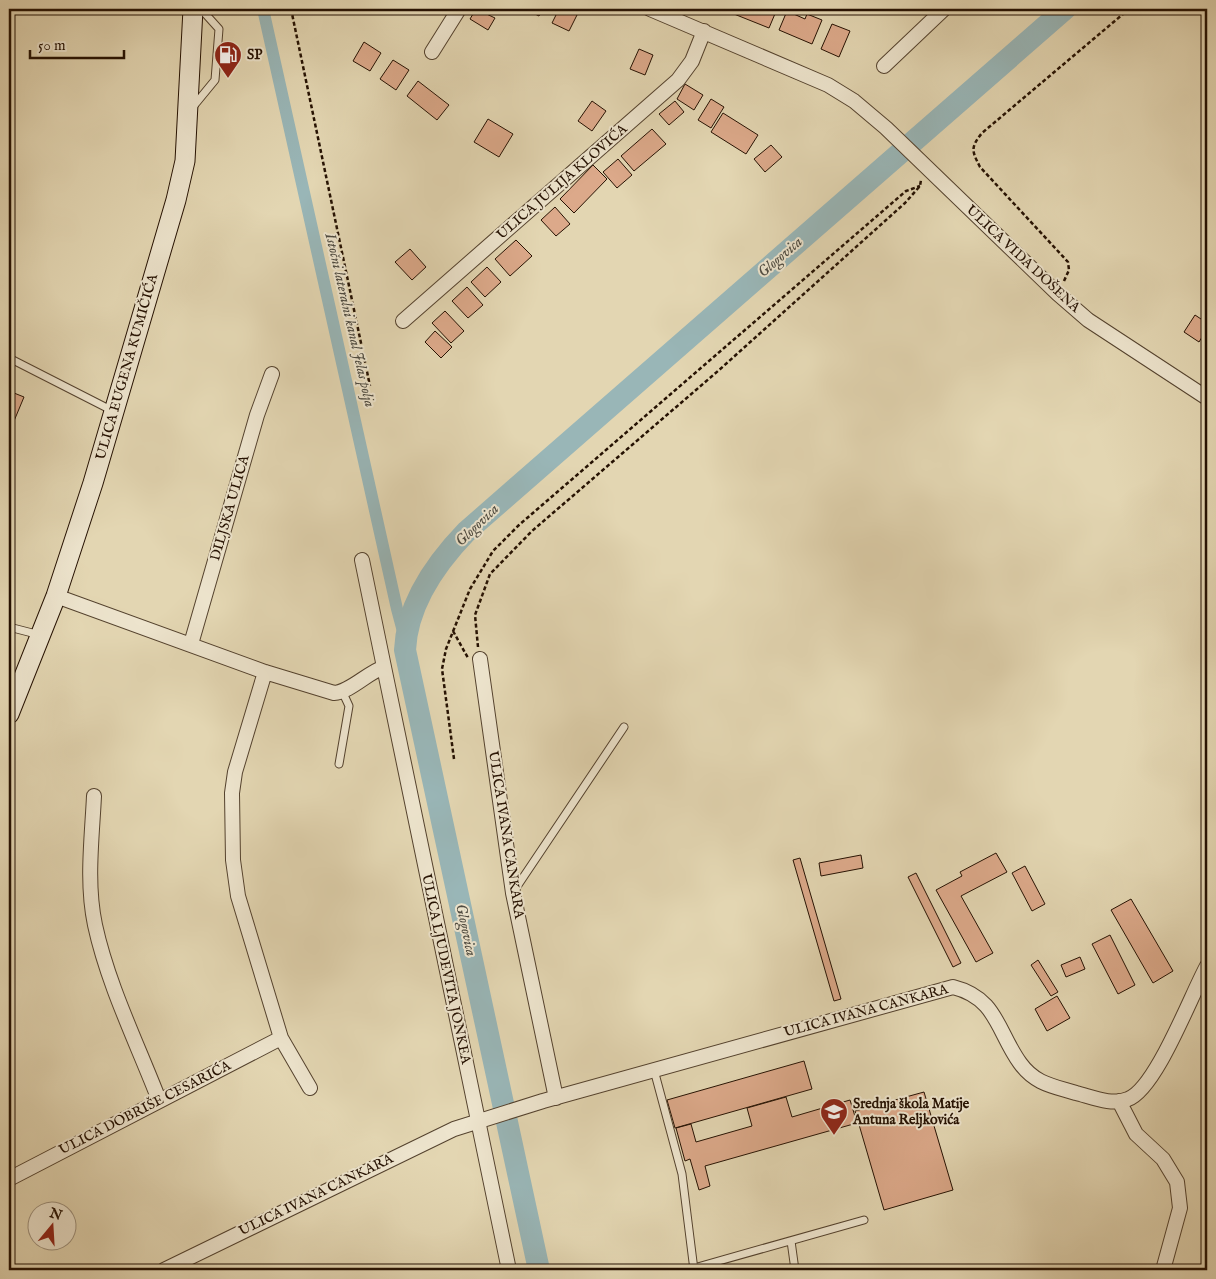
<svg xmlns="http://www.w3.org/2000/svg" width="1216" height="1279" font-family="'IM FELL English',serif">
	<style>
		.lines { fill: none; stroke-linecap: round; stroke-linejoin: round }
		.canal { stroke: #99b6b7; stroke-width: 12 }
		.river { stroke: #99b6b7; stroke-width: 22 }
		.building { fill: #dca98a; stroke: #251102 }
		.service-casing { stroke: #54422e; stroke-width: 9 }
		.minor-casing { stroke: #54422e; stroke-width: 16 }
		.secondary-casing { stroke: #251102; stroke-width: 21 }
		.path { stroke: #251102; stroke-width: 2.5; stroke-dasharray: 4 2.5; stroke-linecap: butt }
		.service { stroke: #ede4cd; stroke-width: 7 }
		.minor { stroke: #ede4cd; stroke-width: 14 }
		.secondary { stroke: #ede4cd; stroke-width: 19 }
		.labels { text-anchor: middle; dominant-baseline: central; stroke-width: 4; stroke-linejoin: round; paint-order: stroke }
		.poi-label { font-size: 14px; font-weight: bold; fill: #251102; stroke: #ede4cd; text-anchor: start }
		.street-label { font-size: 14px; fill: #251102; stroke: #ede4cd }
		.water-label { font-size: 15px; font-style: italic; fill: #4e4b41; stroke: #ede4cd }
	</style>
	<rect width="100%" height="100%" fill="#e3d6b2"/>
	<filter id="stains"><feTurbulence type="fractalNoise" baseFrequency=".004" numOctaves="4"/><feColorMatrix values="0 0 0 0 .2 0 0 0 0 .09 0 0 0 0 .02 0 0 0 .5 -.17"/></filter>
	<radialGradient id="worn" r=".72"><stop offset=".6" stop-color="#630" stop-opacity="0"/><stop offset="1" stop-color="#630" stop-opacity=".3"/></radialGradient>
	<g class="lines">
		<path class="canal" d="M263 9 397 609 405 639"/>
		<path class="river" d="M539 1270 405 650C407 604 437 562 467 531L1065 9"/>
	</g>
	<path class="building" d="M476 9 495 18 488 30 470 19Z
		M525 9H543L539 16Z
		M559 9H569L578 13 569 31 552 23Z
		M736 9H777L769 28 734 14Z
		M787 11 805 19 807 14 822 20 812 44 779 30Z
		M832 24 850 31 839 57 821 49Z
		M364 42 381 53 370 71 353 61Z
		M639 49 653 55 645 75 630 69Z
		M393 60 409 70 396 90 380 79Z
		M418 81 449 105 437 120 407 96Z
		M685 84 703 95 694 110 677 99Z
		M711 99 724 107 711 128 698 120Z
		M592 101 606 111 592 131 578 121Z
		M675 101 684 112 669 125 659 114Z
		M723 113 758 135 746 154 711 132Z
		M488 119 513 134 499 157 474 142Z
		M652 129 666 144 634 171 621 156Z
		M771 145 782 157 765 172 754 159Z
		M618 159 632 175 617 188 603 172Z
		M593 165 607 179 574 213 560 199Z
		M555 207 570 224 556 236 541 220Z
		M516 240 532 256 510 276 495 259Z
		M410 249 426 267 412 280 395 262Z
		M487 267 501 282 485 297 471 282Z
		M467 287 483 305 468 318 452 301Z
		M445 311 464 331 451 343 432 323Z
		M1195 315 1207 323V329L1199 342 1184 332Z
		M435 331 452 347 441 358 425 342Z
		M9 391 24 397 9 433Z
		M996 853 1007 872 961 896 993 953 976 962 936 890 962 876 960 872Z
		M861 855 863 868 821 876 819 863Z
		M800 858 841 999 834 1001 793 860Z
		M1025 866 1045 904 1032 911 1012 873Z
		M916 873 961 963 953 967 908 877Z
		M1131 899 1173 971 1153 983 1111 910Z
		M1110 935 1135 985 1118 994 1092 944Z
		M1080 957 1085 969 1066 977 1061 965Z
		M1038 960 1058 992 1051 996 1031 965Z
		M1057 996 1070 1018 1047 1031 1035 1009Z
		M804 1061 812 1089 675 1128 667 1100Z
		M924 1092 953 1190 884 1210 855 1111Z
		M786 1097 792 1117 850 1100 857 1123 705 1166 710 1186 699 1190 690 1159 685 1161 676 1128 691 1124 696 1142 752 1126 747 1108Z"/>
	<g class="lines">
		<defs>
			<path id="service" d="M192 108 215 80 219 29 201 9
				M9 358 113 411
				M9 627 40 635
				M339 764 349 706 343 693
				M514 891 624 727
				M654 1070 682 1174 694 1270
				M791 1241 795 1270
				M694 1268 864 1220"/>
			<path id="minor" d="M650 9 828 85 854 101 886 128 1058 294 1088 320 1207 398
				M432 52 459 9
				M884 66 944 9
				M403 321 678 80 692 61 704 31
				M362 560 384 667
				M56 596 265 672 334 693C350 692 367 673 384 667L509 1270
				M191 644 257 415 272 374
				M480 659 513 893 556 1098
				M265 672 235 772 232 793 233 860 238 896 281 1038 310 1088
				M94 796C92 838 86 883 95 925 108 985 137 1043 159 1100
				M1119 1101 1136 1134 1163 1159 1177 1182 1180 1208 1163 1270
				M9 1179 281 1038
				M164 1270 454 1129 543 1101 953 987C997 998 997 1031 1020 1063 1035 1084 1053 1086 1076 1093 1092 1097 1112 1106 1128 1099 1156 1089 1191 995 1207 966"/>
			<path id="secondary" d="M9 714 56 596 93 483 176 200 185 161 193 9"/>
		</defs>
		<use href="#service" class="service-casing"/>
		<use href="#minor" class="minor-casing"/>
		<use href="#secondary" class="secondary-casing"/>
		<path class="path" d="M291 9 370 386
			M1064 281 1069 270 1068 262 980 167C972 151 970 148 982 133L1129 9
			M453 631 468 658
			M478 647 475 615 490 574 532 531 718 371 905 203 920 186 921 180
			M454 759 442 669 446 649 470 589 493 551 519 525 906 191 920 186"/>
		<use href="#service" class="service"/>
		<use href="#minor" class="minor"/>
		<use href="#secondary" class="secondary"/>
	</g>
	<defs>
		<symbol id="fuel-pin" viewBox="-11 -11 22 30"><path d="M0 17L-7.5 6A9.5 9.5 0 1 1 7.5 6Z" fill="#8f2418" stroke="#ede4cd"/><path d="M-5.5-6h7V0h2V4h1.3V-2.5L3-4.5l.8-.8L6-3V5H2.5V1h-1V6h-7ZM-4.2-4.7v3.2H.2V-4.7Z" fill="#fff"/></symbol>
		<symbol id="school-pin" viewBox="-11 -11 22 30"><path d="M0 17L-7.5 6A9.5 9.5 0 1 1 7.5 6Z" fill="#8f2418" stroke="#ede4cd"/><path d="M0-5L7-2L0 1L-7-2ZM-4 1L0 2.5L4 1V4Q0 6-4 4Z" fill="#fff"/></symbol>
	</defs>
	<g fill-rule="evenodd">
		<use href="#fuel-pin" x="212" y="39" width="32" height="43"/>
		<use href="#school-pin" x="818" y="1096" width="32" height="43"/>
	</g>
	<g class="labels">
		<g class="poi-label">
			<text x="247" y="55">SP</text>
			<text x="853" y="1104">Srednja škola Matije<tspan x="853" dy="16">Antuna Reljkovića</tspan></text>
		</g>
		<g class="street-label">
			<text transform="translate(562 182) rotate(-41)">ULICA JULIJA KLOVIĆA</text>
			<text transform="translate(1023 259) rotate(43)">ULICA VIDA DOŠENA</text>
			<text transform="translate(127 367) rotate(-74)">ULICA EUGENA KUMIČIĆA</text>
			<text transform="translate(230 508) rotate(-74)">DILJSKA ULICA</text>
			<text transform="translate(506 835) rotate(81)">ULICA IVANA CANKARA</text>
			<text transform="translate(446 969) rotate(78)">ULICA LJUDEVITA JONKEA</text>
			<text transform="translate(866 1011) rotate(-15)">ULICA IVANA CANKARA</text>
			<text transform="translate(145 1108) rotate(-27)">ULICA DOBRIŠE CESARIĆA</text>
			<text transform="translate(316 1195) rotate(-26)">ULICA IVANA CANKARA</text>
		</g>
		<g class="water-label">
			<text transform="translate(780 257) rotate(-41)">Glogovica</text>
			<text transform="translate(350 320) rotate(77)">Istočni lateralni kanal Jelas polja</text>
			<text transform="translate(477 525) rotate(-44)">Glogovica</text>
			<text transform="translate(466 930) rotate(78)">Glogovica</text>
		</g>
	</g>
	<rect width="1216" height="1279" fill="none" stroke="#e3d6b2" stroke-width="30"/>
	<rect x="10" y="10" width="1196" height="1259" fill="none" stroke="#251102" stroke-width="2.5"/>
	<rect x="15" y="15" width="1186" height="1249" fill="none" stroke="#251102"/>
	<g transform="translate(52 1226) rotate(18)"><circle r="24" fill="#ede4cd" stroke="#9d907c"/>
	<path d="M0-4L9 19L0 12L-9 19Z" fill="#8f2418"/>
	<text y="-8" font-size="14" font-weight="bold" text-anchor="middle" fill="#251102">N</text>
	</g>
	<path d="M30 50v8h94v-8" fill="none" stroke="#251102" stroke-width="2.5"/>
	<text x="38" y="50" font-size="15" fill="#251102" stroke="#ede4cd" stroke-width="4" paint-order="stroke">50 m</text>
	<rect width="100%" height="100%" filter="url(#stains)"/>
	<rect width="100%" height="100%" fill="url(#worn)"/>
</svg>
